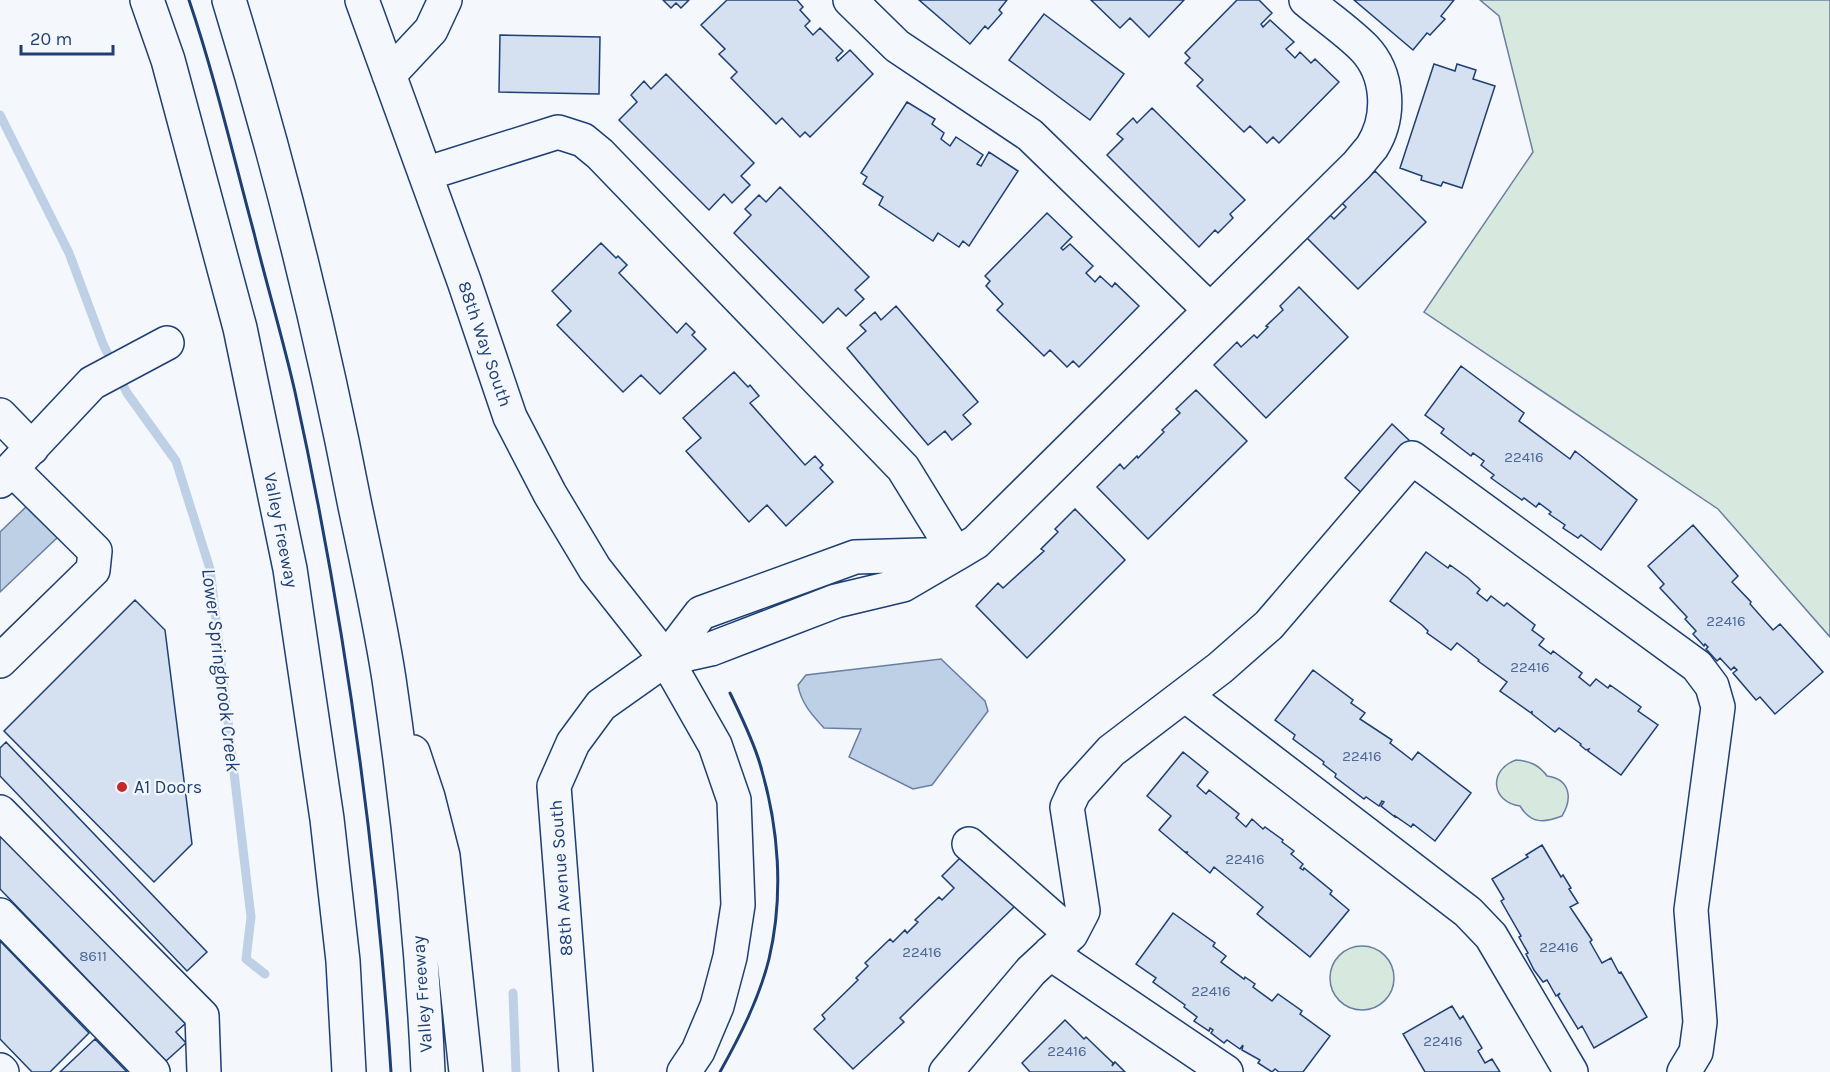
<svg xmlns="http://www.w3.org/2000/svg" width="1830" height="1072" font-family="Karla,sans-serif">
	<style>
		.green { fill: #d7e8df; stroke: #687fa3; stroke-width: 1.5 }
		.water { fill: #bed0e5; stroke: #687fa3; stroke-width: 1.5 }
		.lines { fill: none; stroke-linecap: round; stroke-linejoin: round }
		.stream { stroke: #bed0e5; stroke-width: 9 }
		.building { fill: #d5e0f0; stroke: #1d3f73; stroke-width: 1.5 }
		.minor-casing { stroke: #1d3f73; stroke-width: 36 }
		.highway-casing { stroke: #1d3f73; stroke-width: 36 }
		.minor { stroke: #f4f7fb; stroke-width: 33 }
		.highway { stroke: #f4f7fb; stroke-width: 33 }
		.wall { stroke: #1d3f73; stroke-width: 3 }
		.poi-dot { fill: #c62828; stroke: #f4f7fb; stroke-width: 2 }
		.labels { text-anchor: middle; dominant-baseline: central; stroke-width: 4.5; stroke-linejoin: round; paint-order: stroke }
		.number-label { font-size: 15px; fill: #4b6792 }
		.street-label { font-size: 18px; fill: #1d3f73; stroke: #f4f7fb }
		.poi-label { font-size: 18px; fill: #1d3f73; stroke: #f4f7fb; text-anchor: start }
		.water-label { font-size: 20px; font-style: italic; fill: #1d3f73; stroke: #f4f7fb }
	</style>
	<rect width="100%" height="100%" fill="#f4f7fb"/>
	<path class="green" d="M1480 0H1830V637L1718 509 1424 312 1533 152 1499 16Z
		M1516 760C1530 761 1539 765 1547 776 1570 779 1573 798 1562 816 1544 823 1531 824 1520 806 1491 802 1488 770 1516 760Z
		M1330 978a32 32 0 1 1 64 0a32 32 0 1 1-64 0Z"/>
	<path class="water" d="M28 505 58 537 0 592V532Z
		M941 659 985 701 988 711 932 785 913 789 849 757 861 729 824 728C812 715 801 703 798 685L806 675Z"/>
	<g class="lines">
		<path class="stream" d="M0 115 69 253 103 344 127 393 176 461 210 569 251 917 246 959 265 974
			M513 993 516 1072"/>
	</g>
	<path class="building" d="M663 0H689L681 8 676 3 671 8Z
		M727 0H797L803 7 800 10 810 21 805 26 813 35 820 28 843 51 836 58 838 61 850 50 873 74 810 137 805 132 800 137 782 118 776 124 731 78 737 72 719 54 725 49 701 25Z
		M919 0H1007L999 10 1002 13 988 29 985 26 970 44Z
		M1091 0H1184L1149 37 1130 18 1120 28Z
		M1237 0H1259L1272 13 1261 24 1263 27 1270 20 1294 42 1286 49 1295 58 1300 52 1311 63 1315 59 1339 82 1279 143 1273 137 1267 143 1250 126 1244 132 1197 86 1203 80 1185 63 1190 58 1185 53Z
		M1354 0H1454L1441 16 1445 19 1430 35 1427 33 1413 50Z
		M1044 14 1124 74 1090 120 1009 60Z
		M500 35 600 37 599 94 499 92Z
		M1434 64 1455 71 1457 64 1476 70 1473 79 1495 86 1462 188 1443 182 1441 186 1421 180 1422 176 1400 168Z
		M666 74 754 163 741 176 750 185 732 203 724 194 709 210 619 120 637 102 631 95 644 81 651 89Z
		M907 102 935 119 932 124 944 133 941 139 950 146 956 137 983 155 977 164 981 166 989 152 1018 171 969 246 963 241 959 247 938 233 933 241 879 205 883 197 863 184 867 177 861 173Z
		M1152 108 1245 200 1230 214 1233 218 1218 233 1215 230 1199 247 1107 155 1123 139 1117 134 1133 118 1137 123Z
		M1375 171 1426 222 1358 289 1306 237 1330 215 1334 219 1346 207 1342 203Z
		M780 187 869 277 855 290 864 299 846 316 838 308 823 323 734 233 751 215 745 209 759 195 766 202Z
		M1047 213 1072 237 1061 248 1063 250 1070 244 1093 266 1086 273 1095 282 1100 276 1112 287 1115 283 1139 306 1079 367 1073 361 1067 367 1050 350 1044 356 997 310 1003 304 986 286 990 281 985 276Z
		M601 243 616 258 618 256 627 265 619 273 677 333 686 323 695 332 692 335 706 349 660 394 641 375 623 392 557 325 571 311 552 291Z
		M1299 287 1348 337 1266 418 1214 365 1237 342 1241 347 1254 335 1257 338 1268 327 1266 326 1283 310 1280 306Z
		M896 306 978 402 963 415 971 424 952 440 945 431 928 445 847 348 866 331 860 325 875 312 881 320Z
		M1461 366 1524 413 1519 421 1570 459 1575 451 1637 500 1601 550 1581 535 1578 538 1563 528 1565 525 1549 514 1551 512 1539 503 1536 507 1524 498 1522 500 1491 478 1494 475 1481 465 1484 461 1473 453 1471 456 1441 433 1444 429 1425 415Z
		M734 372 748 387 750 385 759 396 750 403 805 465 815 456 823 465 820 468 833 482 786 526 767 505 749 522 686 451 701 438 683 418Z
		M1196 390 1247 441 1148 539 1097 487 1120 464 1124 469 1137 456 1138 458 1164 432 1162 430 1180 413 1176 409Z
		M1392 424 1410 441 1363 494 1345 478Z
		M1075 509 1125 560 1027 658 976 606 998 583 1003 588 1044 551 1041 549 1058 532 1055 529Z
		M1693 525 1738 576 1732 582 1751 602 1750 604 1773 630 1780 624 1823 672 1775 714 1760 697 1756 700 1733 673 1737 670 1734 667 1731 670 1720 658 1717 661 1706 649 1708 647 1705 644 1704 646 1693 634 1696 631 1685 619 1687 617 1660 588 1664 584 1648 566Z
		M1426 552 1448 568 1450 565 1468 578 1480 589 1477 593 1487 601 1491 596 1504 606 1507 603 1535 625 1532 630 1544 639 1539 645 1551 654 1553 651 1582 673 1579 677 1590 686 1596 679 1608 688 1610 685 1641 707 1638 711 1658 725 1621 775 1588 751 1589 749 1586 750 1580 745 1581 744 1559 728 1555 732 1532 714V711L1531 713 1500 691 1507 682 1478 661 1479 660 1457 643 1451 650 1427 633 1428 631 1422 625 1390 601Z
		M135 600 165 630 192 844 154 882 4 731Z
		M1313 670 1353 700 1351 703 1365 713 1360 719 1392 740 1390 743 1412 760 1418 752 1471 793 1435 841 1413 824 1411 827 1395 816V817L1381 806 1384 802 1382 801 1379 806 1366 797 1364 799 1335 777 1336 774 1323 764 1324 762 1293 739 1295 735 1275 720Z
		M6 742 207 952 187 971 0 776V748Z
		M1183 752 1208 772 1197 786 1206 794 1209 790 1239 814 1236 818 1246 827 1252 819 1263 829 1265 827 1283 840 1282 842 1294 851 1291 854 1303 864 1300 868 1303 870 1304 868 1332 891 1330 894 1349 910 1310 957 1257 914 1263 907 1214 867 1210 873 1186 853 1188 852H1185L1159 830 1171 816 1147 796Z
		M0 830 186 1023 176 1032 186 1043 166 1061 0 889Z
		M1542 845 1561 877 1563 875 1571 888 1569 889 1578 903 1570 907 1592 940 1590 942 1602 963 1611 958 1619 973 1621 972 1647 1017 1594 1048 1582 1026 1578 1029 1558 996 1560 993 1556 996 1547 980 1543 982 1534 970 1526 954 1528 953 1519 937 1521 936 1501 901 1504 899 1492 879 1528 857 1526 855Z
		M964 854 1015 906 900 1018 904 1022 853 1069 814 1029 825 1019 822 1015 858 980 856 978 868 966 865 963 890 939 893 942 905 930 907 933 918 922 915 920 939 897 942 900 954 888 942 876Z
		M1173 913 1215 943 1213 946 1226 956 1221 962 1244 979 1245 977 1255 984 1253 987 1272 1001 1278 994 1302 1011 1300 1014 1330 1036 1303 1072H1279L1275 1069 1272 1072 1258 1063 1260 1060 1242 1050 1243 1045 1240 1049 1227 1040 1224 1043 1211 1033 1213 1030 1210 1028 1209 1031 1194 1021 1197 1017 1184 1007 1185 1005 1153 982 1156 978 1136 964Z
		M0 941 89 1033 50 1072H32L0 1039Z
		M1452 1006 1460 1019 1463 1016 1482 1048 1478 1051 1485 1063 1492 1059 1500 1072H1425L1403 1034Z
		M1065 1020 1084 1039 1086 1037 1113 1063 1112 1066 1115 1062 1125 1072H1030L1022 1063Z
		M95 1039 127 1072H60Z"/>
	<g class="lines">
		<defs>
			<path id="minor" d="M362 0 464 281 510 417 550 494 595 569 666 659 715 745 734 800 738 905 730 957 717 1006 698 1051 684 1072
				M850 0 897 46 1030 135 1210 310
				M389 75 431 30 445 0
				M425 174 558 132 583 140 600 154 903 468 956 554 976 542 1357 165C1362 159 1367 153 1372 147 1391 117 1389 74 1364 48 1346 30 1325 16 1306 0
				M0 415 32 448
				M0 481 92 383 167 343
				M956 554 903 585 836 601 711 649 666 659 701 613 855 557Z
				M0 661 93 570 95 551 12 469
				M1185 695 1468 912 1491 936 1571 1072
				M0 812 202 1016 204 1072
				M969 844 1071 934
				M0 915 153 1072
				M1050 953 1226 1072
				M0 1070 2 1072
				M576 1072 554 786 573 743 601 705 666 659
				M946 1072 1031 971 1071 934 1083 911 1067 807 1074 792 1111 751 1220 668 1269 625 1412 458 1697 666 1712 686 1718 707 1691 910 1700 1022 1696 1052 1684 1072"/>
			<path id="highway" d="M147 0 168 60 240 328 290 569 327 819 343 961 349 1072
				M229 0C280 166 322 335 355 506 367 563 380 621 389 679 408 809 422 941 428 1072
				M413 752 428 797 443 856 466 1072"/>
		</defs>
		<use href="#minor" class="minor-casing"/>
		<use href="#highway" class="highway-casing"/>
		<use href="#minor" class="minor"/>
		<use href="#highway" class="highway"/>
		<path class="wall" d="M189 0C215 77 233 155 254 233 267 286 283 339 295 392 344 616 376 844 391 1072
			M720 1072C740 1036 759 999 769 959 784 895 779 827 760 764 753 740 741 716 730 693"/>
	</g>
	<circle class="poi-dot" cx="122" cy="787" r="6"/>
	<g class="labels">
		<g class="number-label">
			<text x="1524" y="457">22416</text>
			<text x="1726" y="621">22416</text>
			<text x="1530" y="667">22416</text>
			<text x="1362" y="756">22416</text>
			<text x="1245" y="859">22416</text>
			<text x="1559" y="947">22416</text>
			<text x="922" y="952">22416</text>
			<text x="93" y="956">8611</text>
			<text x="1211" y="991">22416</text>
			<text x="1443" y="1041">22416</text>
			<text x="1067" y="1051">22416</text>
		</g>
		<g class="street-label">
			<text transform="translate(485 344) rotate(71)">88th Way South</text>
			<text transform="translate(281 530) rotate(79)">Valley Freeway</text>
			<text transform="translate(561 878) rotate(-94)">88th Avenue South</text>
			<text transform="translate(422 994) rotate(-94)">Valley Freeway</text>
		</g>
		<g class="poi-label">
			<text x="134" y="787">A1 Doors</text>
		</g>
		<g class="water-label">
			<text transform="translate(221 670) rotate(83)">Lower Springbrook Creek</text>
		</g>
	</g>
	<path d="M21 45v9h92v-9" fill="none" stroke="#1d3f73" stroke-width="3"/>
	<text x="30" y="45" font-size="18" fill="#1d3f73" stroke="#f4f7fb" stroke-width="4.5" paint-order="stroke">20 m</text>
</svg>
